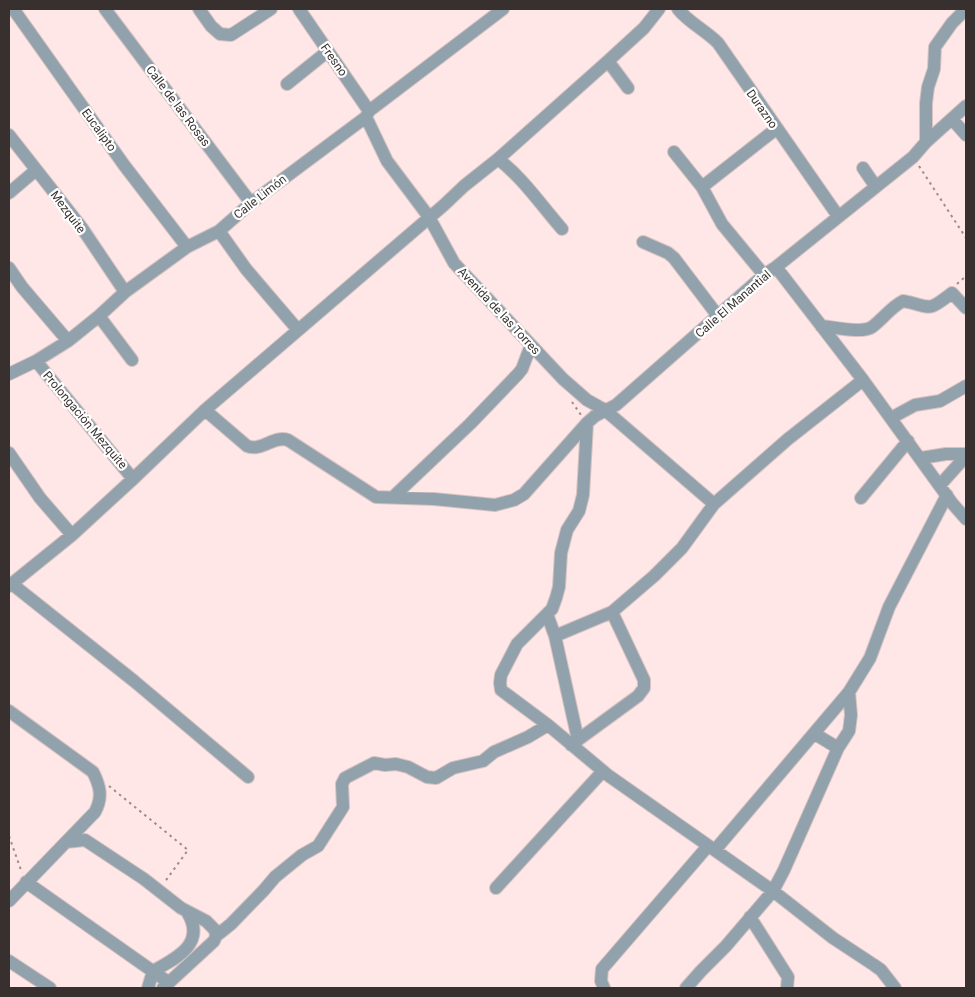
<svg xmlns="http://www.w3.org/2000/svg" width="975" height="997" font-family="Roboto,sans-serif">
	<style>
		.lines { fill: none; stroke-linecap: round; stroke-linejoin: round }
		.minor-casing { stroke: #d6c2c1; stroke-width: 14 }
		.path { stroke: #9c8c8b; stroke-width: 2; stroke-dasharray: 2.5 4; stroke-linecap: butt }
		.minor { stroke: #91a2ad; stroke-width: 12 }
		.labels { text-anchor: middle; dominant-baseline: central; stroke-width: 4.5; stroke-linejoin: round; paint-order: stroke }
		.street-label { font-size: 12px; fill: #38302f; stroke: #fff }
	</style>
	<rect width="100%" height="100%" fill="#fee7e6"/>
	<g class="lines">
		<defs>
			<path id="minor" d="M105 9 251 203
				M199 9 211 26 220 34 231 35 271 9
				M299 9 369 111
				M678 9C688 22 705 30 718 43L838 216
				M14 10 124 165 187 247
				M608 61 628 88
				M287 84 328 51
				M366 117 387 161 429 217 454 263 563 379 587 400 605 410 714 504
				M952 119 966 135
				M9 135 82 228 125 292
				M926 142V103L928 87 934 69 935 47 952 23 966 9
				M674 152 702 187 776 129
				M498 159C523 178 541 205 562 229
				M863 168 876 187
				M702 187 722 224 764 275
				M9 193 36 170
				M219 231 246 269 298 330
				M643 242 668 253 674 258 718 316
				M776 267 863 380 952 503 966 519
				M9 268 22 287 68 341
				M99 316 132 360
				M821 326C834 327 862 334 872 327 883 319 891 307 903 301 932 306 925 314 952 293L966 308
				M36 361 133 479
				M9 374 36 361 68 341 99 316 125 292 187 247 219 231 251 203 366 117 369 111 503 9
				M205 410 247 446C261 452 274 435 288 440L376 497 434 499 495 505 514 500 524 494 587 423 595 416 616 405 764 275 776 267 913 157 926 142 966 106
				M891 418 915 405 940 401 966 386
				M587 423 583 495 579 511 567 530 561 553 559 587 556 598 552 609 517 644 501 675 500 683 501 690 548 725 609 776 773 891 833 938 874 965 881 970 895 988
				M9 453 40 498 72 535
				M921 458 946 454H966
				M940 485 966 456
				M393 497 470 424 518 374 522 369 531 345
				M861 498 908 441
				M12 584 134 681 248 777
				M9 586 72 535 133 479 205 410 444 205 464 186 498 159 608 61 644 28 659 9
				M547 614 555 636 578 740
				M555 636 612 612 654 576 682 548 714 504 788 439 863 380
				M9 711 93 772C100 786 103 797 95 812L9 901
				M815 734 838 748
				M571 745 638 696 644 688V680L612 612
				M66 842 85 840 144 879 181 908 206 921 215 930 216 936 214 941 163 988
				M715 850 849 692
				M26 882 168 982
				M496 888 603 771
				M750 917 788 977 787 988
				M216 936 231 924 264 890 275 877 302 855 318 846 343 807 342 784 345 778 374 763 385 765 396 764 408 767 427 777 436 778 453 768 483 761 494 752 528 737 548 725
				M9 961 50 988
				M148 988 153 971C177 958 207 943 187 912
				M604 988 601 981 602 969 708 846
				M686 988 701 971 726 946 773 891 784 870 838 748 849 731 851 715 849 692 870 658 889 607 947 495"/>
		</defs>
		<use href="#minor" class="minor-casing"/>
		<path class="path" d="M919 166 966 238
			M957 284 966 276
			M572 402 581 415
			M109 786 188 850 164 883
			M9 836 22 873"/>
		<use href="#minor" class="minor"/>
	</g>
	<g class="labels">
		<g class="street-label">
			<text transform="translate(334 60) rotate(55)">Fresno</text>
			<text transform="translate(178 106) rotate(53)">Calle de las Rosas</text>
			<text transform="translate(762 109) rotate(55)">Durazno</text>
			<text transform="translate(99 130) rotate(54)">Eucalipto</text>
			<text transform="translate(260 197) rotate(-38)">Calle Limón</text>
			<text transform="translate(68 212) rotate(53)">Mezquite</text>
			<text transform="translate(733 304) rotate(-41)">Calle El Manantial</text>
			<text transform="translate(499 311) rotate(47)">Avenida de las Torres</text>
			<text transform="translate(85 420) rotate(50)">Prolongación Mezquite</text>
		</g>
	</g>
	<rect width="975" height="997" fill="none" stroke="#38302f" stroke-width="20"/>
</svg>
